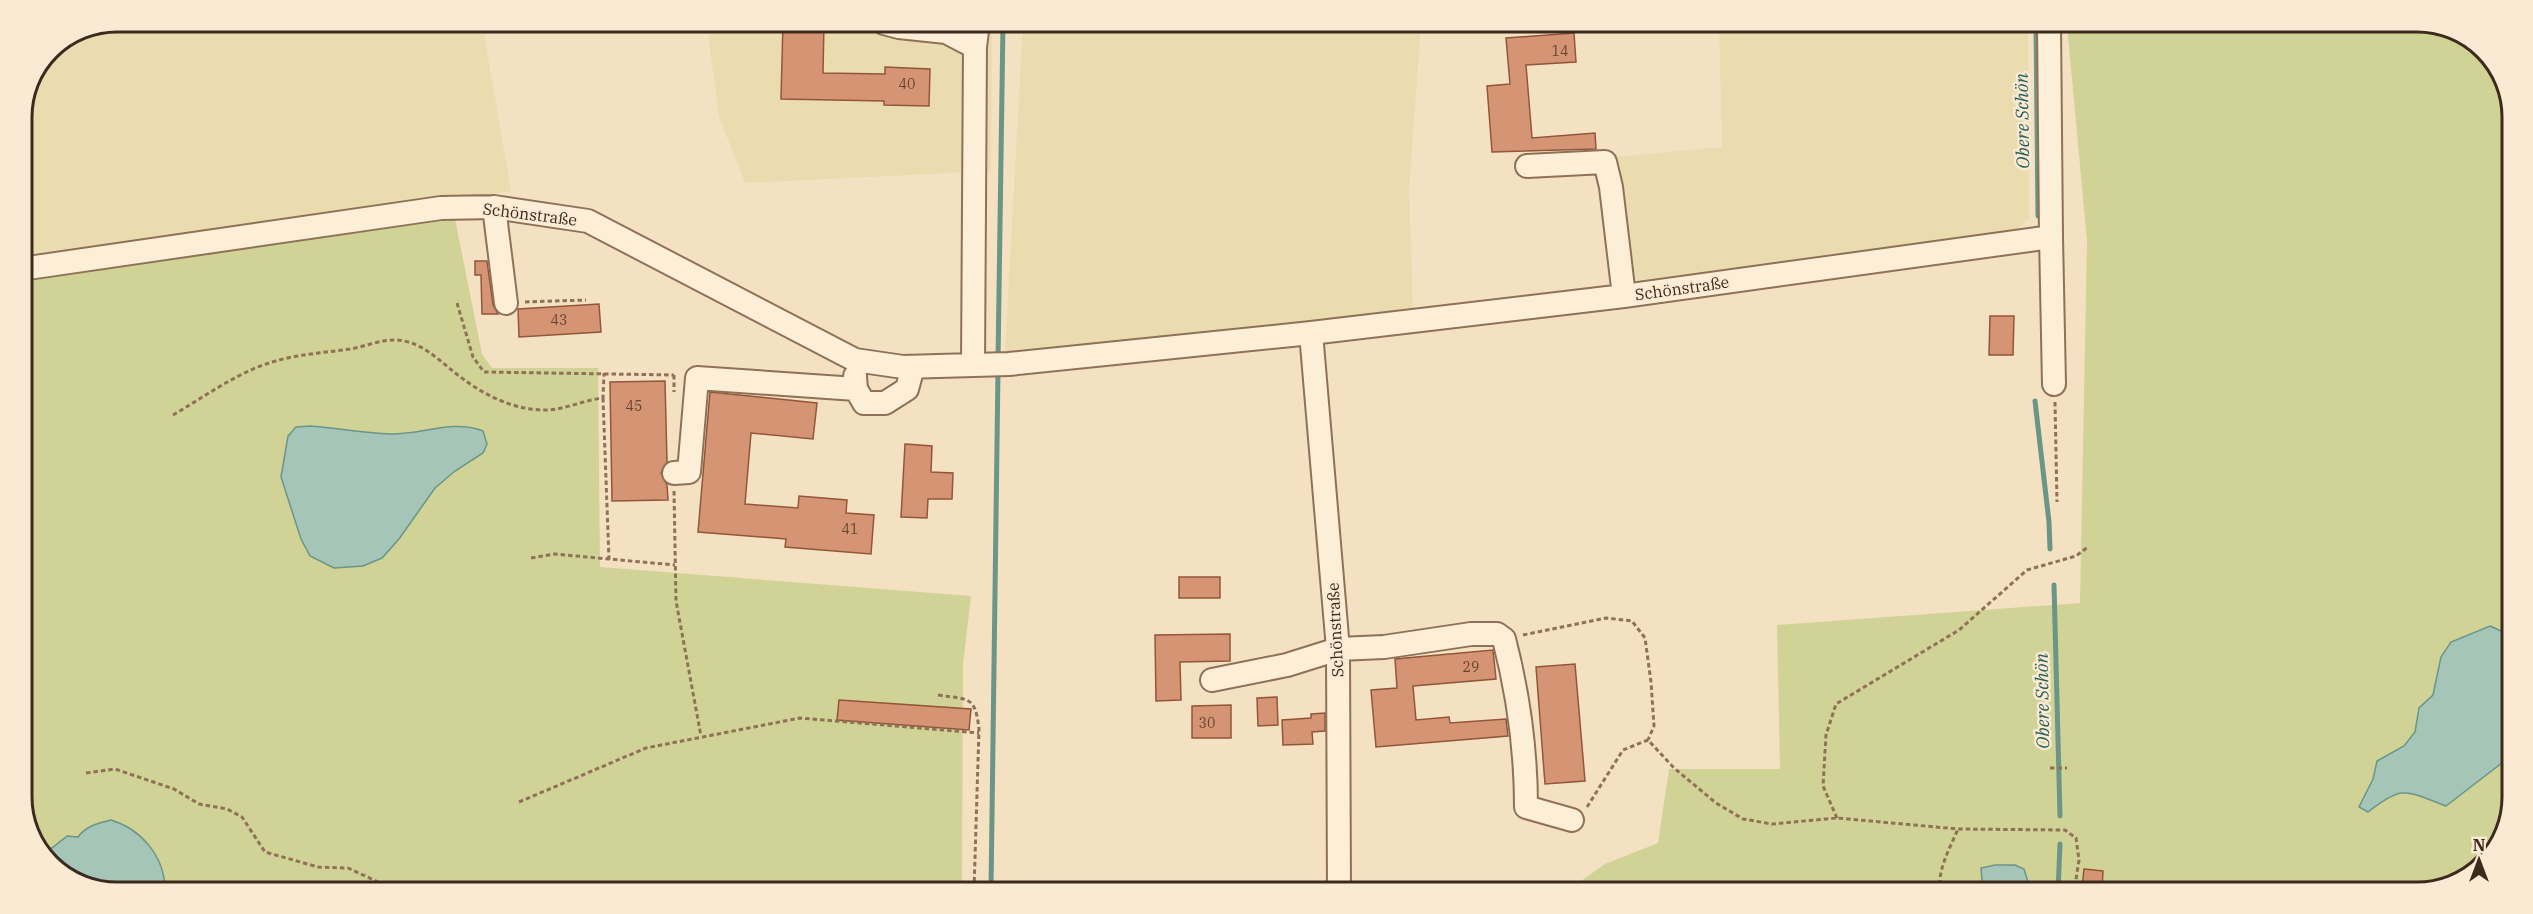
<svg xmlns="http://www.w3.org/2000/svg" width="2533" height="914" font-family="'IBM Plex Serif',serif">
	<style>
		.farmland { fill: #eadcaf }
		.green { fill: #d0d395 }
		.water { fill: #a5c5b9; stroke: #6a9587; stroke-width: 1.5 }
		.lines { fill: none; stroke-linecap: round; stroke-linejoin: round }
		.stream { stroke: #6a9587; stroke-width: 5 }
		.building { fill: #d59574; stroke: #92563a; stroke-width: 1.5 }
		.minor-casing { stroke: #8f7157; stroke-width: 26 }
		.path { stroke: #8f7157; stroke-width: 3; stroke-dasharray: 4.5 3; stroke-linecap: butt }
		.minor { stroke: #fceed7; stroke-width: 22 }
		.labels { text-anchor: middle; dominant-baseline: central; stroke-width: 5; stroke-linejoin: round; paint-order: stroke }
		.number-label { font-size: 14px; fill: #644533 }
		.street-label { font-size: 16px; fill: #3e2a1d; stroke: #f9ebd3 }
		.water-label { font-size: 18px; font-style: italic; fill: #2a5f58; stroke: #f9ebd3 }
		.rim { fill: none; stroke: #3e2a1d; stroke-width: 3 }
	</style>
	<rect width="100%" height="100%" fill="#f3e1c2"/>
	<path class="farmland" d="M117 21 482 22 511 191 21 255V111L49 49Z
		M710 22 992 23 991 171 745 183 719 117 709 40Z
		M1023 23 1421 24 1409 189 1413 312 1005 354Z
		M1719 24 2028 25 2029 218 2009 238 1637 280 1627 276 1613 157 1722 147Z"/>
	<path class="green" d="M2067 25 2447 26 2492 58 2512 110 2507 828 2474 873 2417 893 1567 891 1605 864 1658 843 1669 769H1780L1777 625 2080 603 2087 241Z
		M455 219 482 354 492 368H598L600 567 971 596 963 665 962 890 86 888 41 856 21 804V281Z"/>
	<path class="water" d="M310 426C336 428 363 433 390 434 421 435 453 419 483 431L487 444 483 453 455 471 435 488 399 539 382 558 363 566 334 568 310 556 301 539 281 477 288 436 296 427Z
		M2490 626 2508 634 2507 759 2446 806C2406 791 2404 784 2368 812L2359 807 2373 779 2377 761 2404 746 2415 732 2419 708 2433 695 2441 657 2451 642Z
		M111 820C141 829 164 856 165 888H86L41 856 39 851 52 848 67 836 78 837C86 826 98 823 111 820Z
		M1995 865H2015L2024 869 2031 892H1983L1981 868Z"/>
	<g class="lines">
		<path class="stream" d="M2036 25 2038 216
			M998 360 1003 23
			M2035 401 2049 522 2050 549
			M2054 585 2060 816
			M991 890 998 370
			M2058 892 2060 844"/>
	</g>
	<path class="building" d="M783 22 824 23 823 73 885 74V67L930 69 929 106 884 105V101L781 99Z
		M1574 33 1576 62 1526 65 1532 138 1595 133 1596 149 1492 152 1487 86 1510 84 1506 38Z
		M475 261H487L493 305 498 314H482L481 275H475Z
		M599 304 601 332 519 337 518 309Z
		M1990 316H2014L2013 355H1989Z
		M665 381 667 462 661 473 667 485 668 500 612 501 610 382Z
		M710 392 817 403 813 439 751 433 745 504 798 508 799 496 847 500 846 513 874 515 871 554 785 547 786 539 698 532Z
		M905 444 932 446 931 472 953 473 952 499H928L927 518 901 517Z
		M1179 577H1220V598H1179Z
		M1230 634V661L1180 662 1181 700 1156 701 1155 635Z
		M1493 650 1496 679 1413 686 1416 720 1449 717 1450 723 1506 719 1508 736 1376 747 1371 690 1397 688 1395 659Z
		M1575 664 1585 781 1545 784 1536 667Z
		M1277 697 1278 725 1258 726 1257 698Z
		M839 700 971 709 969 730 837 720Z
		M1231 705V738H1192V706Z
		M1325 713V731L1312 732 1313 744 1283 745 1282 720 1311 718V714Z
		M2084 869 2103 871 2102 890 2082 888Z"/>
	<g class="lines">
		<defs>
			<path id="minor" d="M884 23 899 27 946 32 975 47
				M1527 166 1605 162 1611 187 1624 296
				M494 207 506 303
				M2051 237 2054 384
				M21 269 441 208 494 207 588 221 855 360 903 367 1009 364 1311 333 1624 296 2051 237 2049 25
				M1311 333 1338 649 1339 891
				M973 365 975 47 978 23
				M855 376 856 389 864 403H885L907 389 913 367
				M674 473 689 472 697 378 856 389
				M1212 680 1287 665 1338 649 1384 647 1471 634H1497L1504 639C1518 693 1526 751 1526 807L1572 820"/>
		</defs>
		<use href="#minor" class="minor-casing"/>
		<path class="path" d="M525 302 586 300
			M457 303 473 357 484 372 674 375
			M674 375V392
			M603 398 609 560
			M2055 402 2057 502
			M173 415C204 397 235 374 269 363 296 354 323 353 350 349 368 346 386 337 404 341 424 345 439 360 454 372 480 393 511 410 545 410 564 410 584 400 603 398L604 373
			M674 491 676 601 701 736
			M531 558 554 554 675 565
			M1523 635 1606 618 1632 621 1645 638 1651 682 1654 726 1648 740
			M938 695C969 700 975 695 979 729L974 890
			M2050 768H2067
			M86 773 115 769 174 789 199 804 227 809 242 817 265 852 318 867 348 868 376 881 386 889
			M519 802 646 748 800 718 979 733
			M1587 807 1623 750 1648 740 1674 768 1716 803 1743 819 1772 824 1837 818 1958 829 2065 830 2076 838 2079 860 2074 892
			M1837 818 1823 786 1826 735 1836 704 1959 630 2027 570 2076 556 2088 547
			M1940 892C1937 870 1950 848 1958 829"/>
		<use href="#minor" class="minor"/>
	</g>
	<g class="labels">
		<g class="number-label">
			<text x="1560" y="51">14</text>
			<text x="907" y="84">40</text>
			<text x="559" y="320">43</text>
			<text x="634" y="406">45</text>
			<text x="850" y="529">41</text>
			<text x="1471" y="667">29</text>
			<text x="1207" y="723">30</text>
		</g>
		<g class="street-label">
			<text transform="translate(530 214) rotate(7)">Schönstraße</text>
			<text transform="translate(1682 288) rotate(-8)">Schönstraße</text>
			<text transform="translate(1335 630) rotate(-93)">Schönstraße</text>
		</g>
		<g class="water-label">
			<text transform="translate(2022 121) rotate(-91)">Obere Schön</text>
			<text transform="translate(2042 701) rotate(-91)">Obere Schön</text>
		</g>
	</g>
	<path d="M0 0H2533V914H0ZM117 32H2417A85 85 0 0 1 2502 117V797A85 85 0 0 1 2417 882H117A85 85 0 0 1 32 797V117A85 85 0 0 1 117 32Z" fill="#f9ebd3" fill-rule="evenodd"/>
	<path class="rim" d="M117 32H2417A85 85 0 0 1 2502 117V797A85 85 0 0 1 2417 882H117A85 85 0 0 1 32 797V117A85 85 0 0 1 117 32Z"/>
	<g transform="translate(2479 860)" stroke="#f9ebd3" stroke-width="4.5" paint-order="stroke">
	<path d="M0-4.5L10 22L0 15L-10 22Z" fill="#3e2a1d"/>
	<text y="-9" font-size="16" font-weight="bold" text-anchor="middle" fill="#3e2a1d">N</text>
	</g>
</svg>
